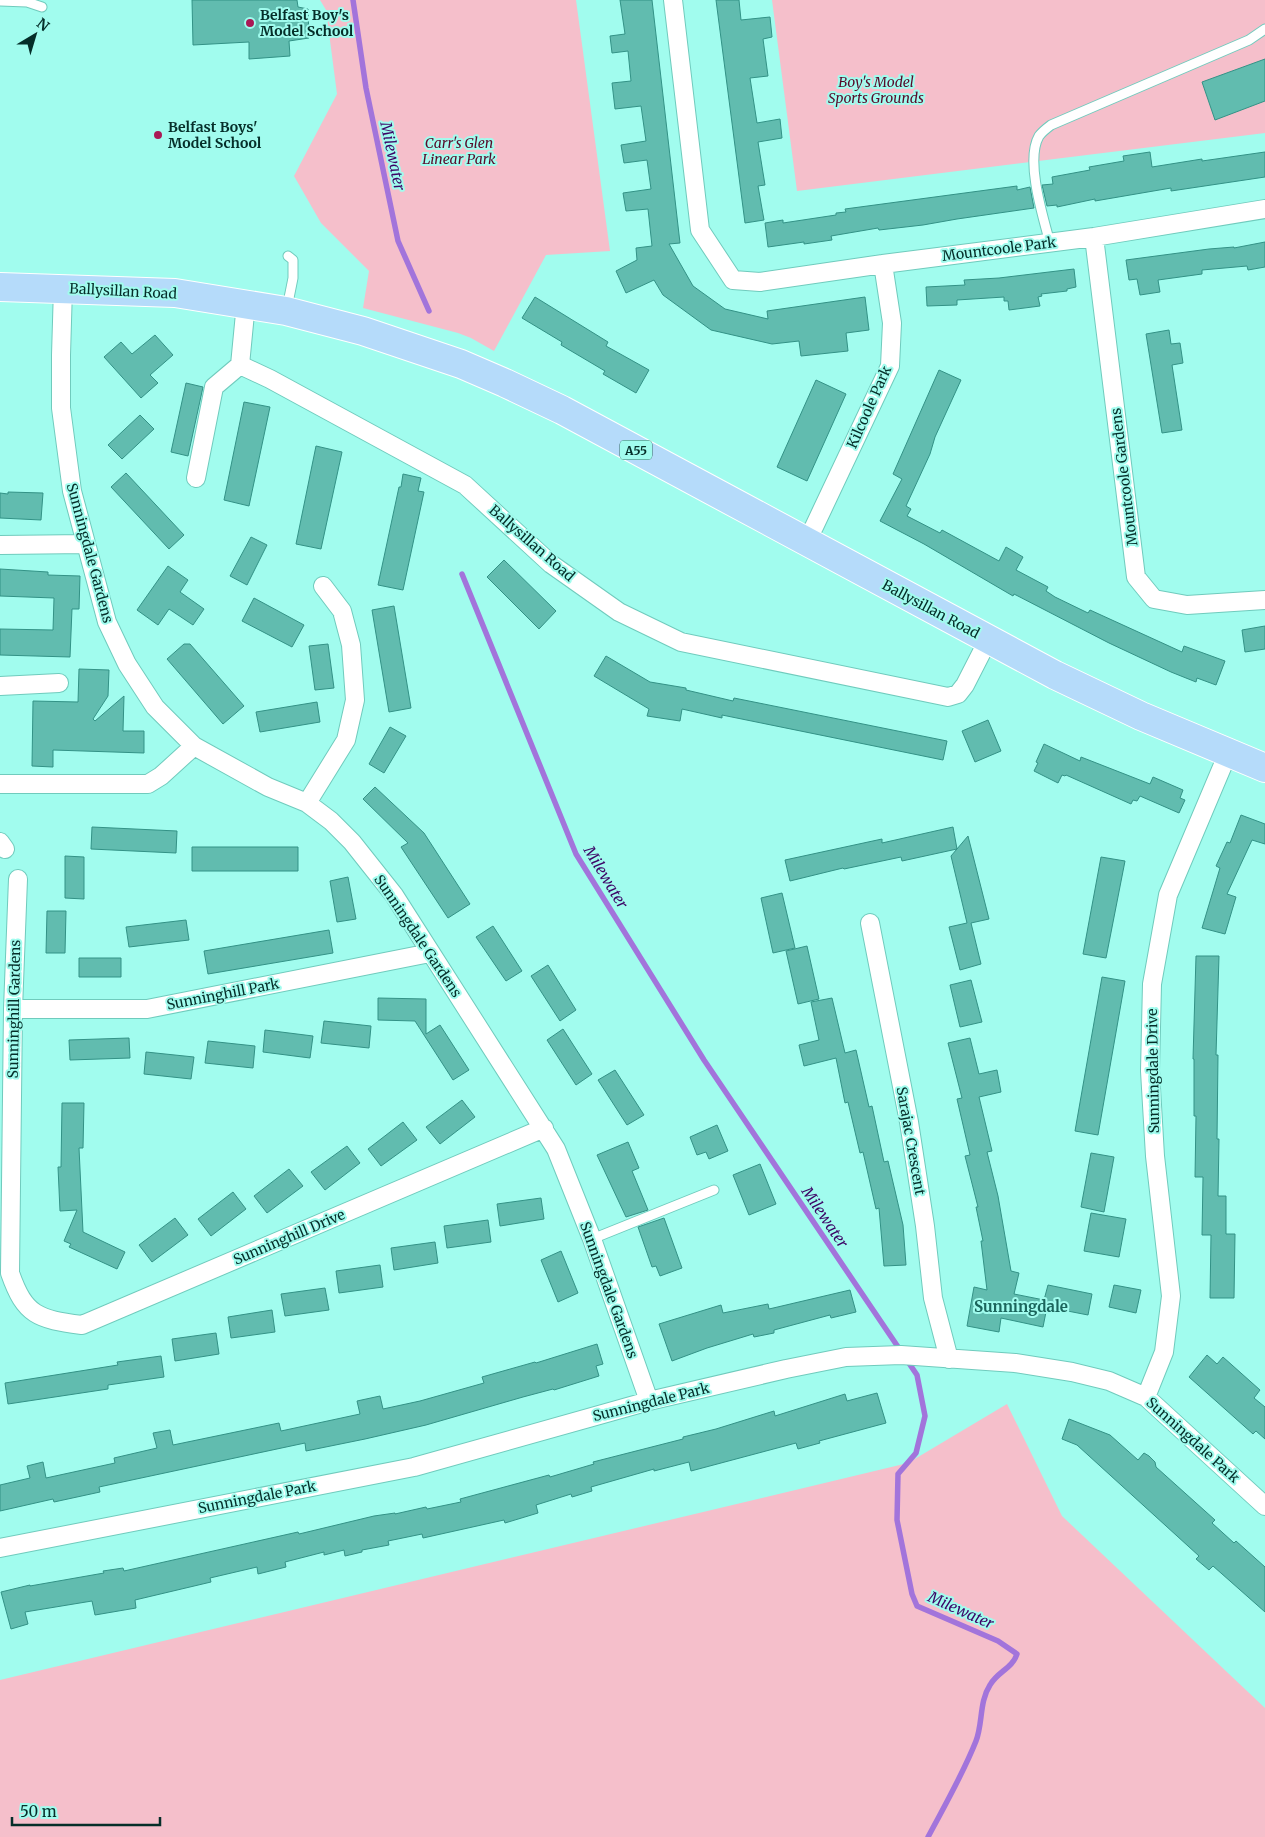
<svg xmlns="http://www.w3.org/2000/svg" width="1265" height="1837" font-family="Merriweather,serif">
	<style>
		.green { fill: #f5bfcb }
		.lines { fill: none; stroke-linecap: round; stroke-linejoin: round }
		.stream { stroke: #a274db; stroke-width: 5.5 }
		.building { fill: #61bcaf; stroke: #339286 }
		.lane-casing { stroke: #70cbbd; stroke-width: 11 }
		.street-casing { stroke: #70cbbd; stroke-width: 20 }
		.highway-casing { stroke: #fff; stroke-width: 30 }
		.lane { stroke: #fff; stroke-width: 9 }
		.street { stroke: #fff; stroke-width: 18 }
		.highway { stroke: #b5dbfa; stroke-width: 28 }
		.poi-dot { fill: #a91955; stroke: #a1fcee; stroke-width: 2 }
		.labels { text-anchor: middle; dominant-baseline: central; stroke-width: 4; stroke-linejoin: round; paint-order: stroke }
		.shield { fill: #a1fcee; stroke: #346c64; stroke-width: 1 }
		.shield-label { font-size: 12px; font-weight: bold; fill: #052e29 }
		.poi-label { font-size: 14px; font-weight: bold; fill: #052e29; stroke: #a1fcee; text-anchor: start }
		.park-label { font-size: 14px; font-style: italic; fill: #580b2a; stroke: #a1fcee }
		.street-label { font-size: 14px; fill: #052e29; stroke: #a1fcee }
		.water-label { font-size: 15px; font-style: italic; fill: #3c0465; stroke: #a1fcee }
		.neighbourhood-label { font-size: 15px; font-weight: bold; fill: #1b655c; stroke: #a1fcee }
	</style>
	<rect width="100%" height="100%" fill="#a1fcee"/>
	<path class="green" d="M320 0H576L610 251 546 255 494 351 471 338 458 333 363 308 369 271 321 223 294 176 337 94 326 10Z
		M772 0H1265V133L797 191Z
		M1007 1404 1062 1516 1265 1708V1837H0V1680L908 1463Z"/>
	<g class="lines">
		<path class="stream" d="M353 0 366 88 398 241 429 311
			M462 574 576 854 704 1060 917 1375 925 1416 916 1453 898 1474 897 1520 912 1594 917 1606 998 1641 1017 1654C1012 1669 998 1671 990 1685 979 1702 983 1723 976 1741 963 1774 945 1805 928 1837"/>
	</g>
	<path class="building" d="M192 0H297L298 7 308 9 309 38 289 41 290 56 249 59V42L193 45Z
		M620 0H652L680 243 669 244 693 286 725 309 768 319 767 311 865 297 869 330 846 333 848 351 801 356 799 341 772 344 711 330 663 295 654 280 626 293 616 271 637 260 636 248 652 246 648 209 626 211 623 193 651 189 647 160 624 163 621 145 646 141 641 106 615 109 612 83 631 81 628 51 612 53 610 36 625 34Z
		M716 0H739L741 20 770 17 772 37 763 39 768 76 750 78 757 123 780 119 782 138 758 142 765 185 758 186 764 220 745 223Z
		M1265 59V101L1215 120 1202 82Z
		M1150 152 1152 167 1202 159V161L1265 152V177L1171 191V188L1095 201V199L1057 207V205L1047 206 1042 185 1053 184 1052 177 1090 170 1089 167 1124 161 1123 156Z
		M1017 186V190L1030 187 1034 208 957 219 923 225 879 230 878 228 831 236 832 240 804 244V242L768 247 765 223 783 220V223L836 215V213L846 212 845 209Z
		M1265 242V267L1248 270 1247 266 1202 270V274L1158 280 1160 292 1140 295 1137 279 1129 280 1126 260 1209 249 1234 247V248Z
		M1074 269 1076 287 1067 289V291L1041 294 1042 296 1038 297 1040 306 1009 310 1008 301H1004V297L957 300V305L927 306 926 287 965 285 964 280 999 278Z
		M535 297 608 342 606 346 649 370 636 393 603 374 605 371 561 345 562 342 522 318Z
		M1169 330 1171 344 1180 343 1183 363 1172 365 1182 430 1162 433 1146 334Z
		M155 335 173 355 150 375 158 383 141 398 104 357 121 342 132 354Z
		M939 370 961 380 935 437 930 454 906 506 911 509 907 516 940 533 942 530 999 561 1006 547 1023 557 1016 570 1048 587 1046 591 1055 597 1088 613 1090 610 1182 652 1184 646 1225 661 1216 685 1197 678 1196 682 1171 672 1109 643 1014 594 1013 596 924 544 880 521 902 479 893 474Z
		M816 380 846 394 807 481 777 467Z
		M186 383 203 387 188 456 171 452Z
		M244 402 270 407 249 506 224 500Z
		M140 415 154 429 122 459 108 445Z
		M316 446 342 452 321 549 296 544Z
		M126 473 184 535 169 549 111 487Z
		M403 474 421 478 418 491 424 492 403 590 378 585 399 487H401Z
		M8 492 43 493 41 520 0 518V493L8 494Z
		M251 537 267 545 247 585 230 576Z
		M504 560 556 611 539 629 487 577Z
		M168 566 188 580 180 592 204 609 193 625 169 609 158 625 137 610Z
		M0 569 48 572V575L80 576 79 609H72L70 657 0 655V629L53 630 54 598 0 596Z
		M254 598 304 625 292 647 242 621Z
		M394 606 411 708 389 712 372 610Z
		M1265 626V649L1245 652 1242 630Z
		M184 644H190L244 706 223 724 167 659Z
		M328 644 334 688 315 690 309 646Z
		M606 656 650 682 686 688V690L733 701 734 698 947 741 943 760 722 715V718L682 709 680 721 647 716 649 709 594 676Z
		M79 669 109 670 108 696 93 719 95 721 124 696 123 731H144V753L53 750V767L32 766 33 701 78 702Z
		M317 702 320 722 260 732 256 712Z
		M988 720 1001 751 975 762 962 731Z
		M390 727 406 736 384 773 369 764Z
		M1044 744 1080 761 1081 757 1150 784 1153 777 1183 790 1180 798 1185 800 1179 813 1140 796 1137 801 1133 800 1131 804 1066 775 1065 776 1062 775 1058 783 1034 771 1038 763 1036 762Z
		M375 787 424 833 470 904 448 918 401 847 408 843 363 799Z
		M1241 815 1265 824V844L1252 840 1227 894 1236 897 1225 934 1202 928 1220 868 1216 866 1227 842 1230 843Z
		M92 827 177 831 176 853 91 849Z
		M953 827 957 849 902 861 901 857 844 869 843 868 790 881 785 860 882 839V843Z
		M968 836 989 919 971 923 981 964 960 970 949 927 967 923 951 856Z
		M192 847H298V871H192Z
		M65 856 84 857V899L65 898Z
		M1101 857 1125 861 1106 958 1083 954Z
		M348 877 356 919 337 922 330 881Z
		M782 893 795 948 773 953 761 898Z
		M47 911H66L65 953H46Z
		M186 920 189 940 129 947 126 927Z
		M493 926 522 971 506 981 476 937Z
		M329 930 333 953 208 974 204 951Z
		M807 946 819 999 798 1004 786 951Z
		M1196 956H1219L1216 1055H1218L1217 1139H1219L1218 1196H1226V1234H1235L1234 1298H1210L1211 1235H1202L1203 1177H1195L1196 1116H1194V1059H1193Z
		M79 958H121V977H79Z
		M548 965 576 1010 560 1021 531 976Z
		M1102 977 1125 981 1098 1135 1075 1131Z
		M971 980 982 1022 960 1027 950 985Z
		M378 998 426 999V1034L440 1025 469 1070 453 1080 415 1021 378 1020Z
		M832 998 845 1053 856 1050 869 1107 872 1106 884 1162 888 1161 903 1225 906 1265 884 1266 879 1208 876 1209 863 1152 860 1153 848 1102 845 1103 836 1058 804 1066 799 1045 819 1040 811 1002Z
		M324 1021 371 1026 369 1048 321 1043Z
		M563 1029 592 1074 576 1085 547 1040Z
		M265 1030 313 1036 310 1058 263 1052Z
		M129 1038 130 1058 70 1060 69 1040Z
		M970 1038 979 1074 997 1070 1001 1092 979 1097 992 1151 987 1152 998 1196 1011 1271 1019 1273 1014 1294 1044 1300 1048 1285 1092 1294 1088 1315 1047 1307 1043 1327 1001 1318 999 1332 967 1326 974 1287 987 1290 981 1241H983L976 1207H978L965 1156 970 1155 957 1099 962 1098 948 1043Z
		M208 1041 255 1046 253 1068 205 1063Z
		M146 1052 194 1057 191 1079 144 1074Z
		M615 1070 644 1115 627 1125 598 1080Z
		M462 1100 475 1117 440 1144 426 1127Z
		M62 1103H84L83 1148H79L83 1232 125 1252 117 1269 69 1247 71 1244 64 1241 77 1210 60 1211 58 1167H61Z
		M403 1122 417 1140 381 1166 368 1149Z
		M717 1125 728 1151 709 1159 706 1152 697 1155 690 1137Z
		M628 1142 639 1168 632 1171 648 1210 626 1217 597 1155Z
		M347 1146 360 1163 325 1190 311 1172Z
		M1091 1153 1114 1157 1104 1212 1081 1207Z
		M760 1164 776 1204 749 1215 733 1175Z
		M289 1169 303 1186 267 1213 254 1196Z
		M233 1192 246 1209 211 1236 198 1219Z
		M541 1198 544 1219 500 1226 497 1204Z
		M1091 1213 1126 1219 1119 1257 1084 1251Z
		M175 1218 188 1235 152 1262 139 1245Z
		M664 1218 682 1268 660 1276 656 1266 652 1267 638 1227Z
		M488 1220 491 1242 447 1248 444 1226Z
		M435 1242 438 1263 394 1270 391 1248Z
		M561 1251 578 1293 558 1302 541 1260Z
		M380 1265 383 1287 339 1293 336 1271Z
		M1114 1285 1141 1290 1136 1313 1109 1307Z
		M325 1288 329 1310 285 1316 281 1294Z
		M850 1290 856 1312 831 1318 830 1315 774 1330V1333L754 1337 753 1334 707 1348 672 1361 659 1324 721 1305 723 1313 768 1304 769 1309Z
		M272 1310 275 1332 231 1338 228 1317Z
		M216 1333 219 1354 175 1361 172 1339Z
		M597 1344 603 1364 596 1366 599 1376 554 1390 553 1389 523 1397 426 1425 365 1439 306 1451 305 1443 99 1487 100 1492 54 1502 53 1499 0 1511V1485L30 1478 27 1466 43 1462 46 1478 115 1463 114 1458 157 1448 153 1433 170 1430 173 1445 279 1423 281 1431 360 1414 357 1401 380 1396 383 1409 420 1401 484 1383 482 1377 535 1362 536 1363Z
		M1207 1355 1217 1364 1223 1357 1260 1390 1254 1398 1265 1407V1439L1256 1431 1253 1434 1189 1377Z
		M161 1356 164 1377 108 1385V1389L8 1404 5 1383 118 1365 117 1362Z
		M877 1393 886 1423 819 1441 820 1443 798 1449 796 1443 691 1471 689 1462 654 1471V1469L591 1487 592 1491 572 1497 571 1494 536 1505 538 1513 505 1523 504 1520 423 1538 422 1534 388 1541 389 1545 362 1550V1552L345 1556 344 1550 324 1555V1552L285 1562 286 1567 258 1574 257 1567 210 1578 211 1582 135 1600 136 1608 95 1615 92 1601 25 1612 28 1624 11 1629 1 1592 30 1585V1586L104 1573 103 1571 123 1568 124 1571 298 1532 299 1534 374 1516 395 1513V1514L426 1507 427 1509 461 1502 460 1499 549 1475 550 1477 594 1464 593 1462 683 1439V1437L716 1429 774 1411 775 1416 845 1394 847 1401Z
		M1069 1419 1110 1435 1138 1460 1144 1453 1149 1456 1155 1462 1156 1467 1215 1520 1212 1523 1234 1543 1236 1541 1265 1567V1612L1213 1566 1209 1570 1196 1559 1199 1556 1077 1445 1062 1439Z"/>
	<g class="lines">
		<defs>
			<path id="lane" d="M0 1 27 2 42 7
				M1050 243C1043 217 1025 160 1039 136 1042 132 1047 128 1051 125L1249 40 1265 29
				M287 308 293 278V260L288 256
				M592 1239 714 1190"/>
			<path id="street" d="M673 0 700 230 733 280 760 282 883 264 1094 237 1265 209
				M1094 237 1136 577 1154 599 1187 605 1265 600
				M63 288 61 355V408L72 491 107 622 127 664 155 707 194 746 268 787 307 803 331 821 352 842 394 895 556 1149 592 1239 649 1401
				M240 365 270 379 465 485 551 564 619 612 681 642 948 697 958 694 965 685 988 640
				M240 365 246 303
				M196 478 214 387 240 365
				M805 541 814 527 890 366 892 323 883 264
				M0 545 86 544
				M0 686 59 683
				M0 784H148L161 776 194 746
				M307 803 346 740 355 700 351 645 342 611 323 586
				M0 842 5 849
				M18 879 13 1009 10 1273C25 1316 38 1319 82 1325L544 1128
				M870 923 909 1122 925 1226 933 1298 949 1359
				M13 1009H147L430 953
				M1146 1397 1164 1352 1171 1296 1155 1156 1150 1071 1152 984 1168 895 1228 753
				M0 1548 414 1467 649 1401 786 1369 846 1357 901 1355 1015 1363 1072 1372 1109 1381 1146 1397 1265 1506"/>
			<path id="highway" d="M0 287 175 293 286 311 363 331 461 364 505 383 562 410 1055 675 1141 716 1265 768"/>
		</defs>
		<use href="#lane" class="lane-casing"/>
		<use href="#street" class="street-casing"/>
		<use href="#highway" class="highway-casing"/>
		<use href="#lane" class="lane"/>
		<use href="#street" class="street"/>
		<use href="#highway" class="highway"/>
	</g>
	<g class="poi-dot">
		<circle cx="250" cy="23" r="5"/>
		<circle cx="158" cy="135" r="5"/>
	</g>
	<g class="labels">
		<rect class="shield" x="620" y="440.5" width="32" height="19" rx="4"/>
		<g class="shield-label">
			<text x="636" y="450">A55</text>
		</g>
		<g class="poi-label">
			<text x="260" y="15">Belfast Boy's<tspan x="260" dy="16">Model School</tspan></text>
			<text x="168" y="127">Belfast Boys'<tspan x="168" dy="16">Model School</tspan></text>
		</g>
		<g class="park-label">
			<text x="876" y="82">Boy's Model<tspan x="876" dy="16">Sports Grounds</tspan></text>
			<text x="459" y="143">Carr's Glen<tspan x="459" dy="16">Linear Park</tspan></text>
		</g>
		<g class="street-label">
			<text transform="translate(999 249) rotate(-7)">Mountcoole Park</text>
			<text transform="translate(123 291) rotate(3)">Ballysillan Road</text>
			<text transform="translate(869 407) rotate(-66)">Kilcoole Park</text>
			<text transform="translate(1124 477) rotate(-97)">Mountcoole Gardens</text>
			<text transform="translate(532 543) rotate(41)">Ballysillan Road</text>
			<text transform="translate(90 553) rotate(75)">Sunningdale Gardens</text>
			<text transform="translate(931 609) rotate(28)">Ballysillan Road</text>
			<text transform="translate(418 936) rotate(56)">Sunningdale Gardens</text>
			<text transform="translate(223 994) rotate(-11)">Sunninghill Park</text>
			<text transform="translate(14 1009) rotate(-89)">Sunninghill Gardens</text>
			<text transform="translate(1153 1071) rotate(-91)">Sunningdale Drive</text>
			<text transform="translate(911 1141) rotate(80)">Sarajac Crescent</text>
			<text transform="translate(289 1237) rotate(-23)">Sunninghill Drive</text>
			<text transform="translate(609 1290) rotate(70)">Sunningdale Gardens</text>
			<text transform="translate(651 1402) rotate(-14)">Sunningdale Park</text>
			<text transform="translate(1193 1440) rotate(42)">Sunningdale Park</text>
			<text transform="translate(257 1497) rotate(-11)">Sunningdale Park</text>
		</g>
		<g class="water-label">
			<text transform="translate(393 156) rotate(78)">Milewater</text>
			<text transform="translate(606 877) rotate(59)">Milewater</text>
			<text transform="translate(825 1217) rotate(56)">Milewater</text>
			<text transform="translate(961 1610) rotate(24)">Milewater</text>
		</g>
		<g class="neighbourhood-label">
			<text x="1021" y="1306">Sunningdale</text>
		</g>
	</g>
	<g transform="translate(35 35) rotate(38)" stroke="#a1fcee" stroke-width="4" paint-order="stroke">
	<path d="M0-4L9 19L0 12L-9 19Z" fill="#052e29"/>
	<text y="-8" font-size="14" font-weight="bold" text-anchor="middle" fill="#052e29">N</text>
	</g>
	<path d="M12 1817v8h148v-8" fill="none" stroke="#052e29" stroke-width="2.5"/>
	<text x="20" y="1817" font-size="15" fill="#052e29" stroke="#a1fcee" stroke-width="4" paint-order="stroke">50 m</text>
</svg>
